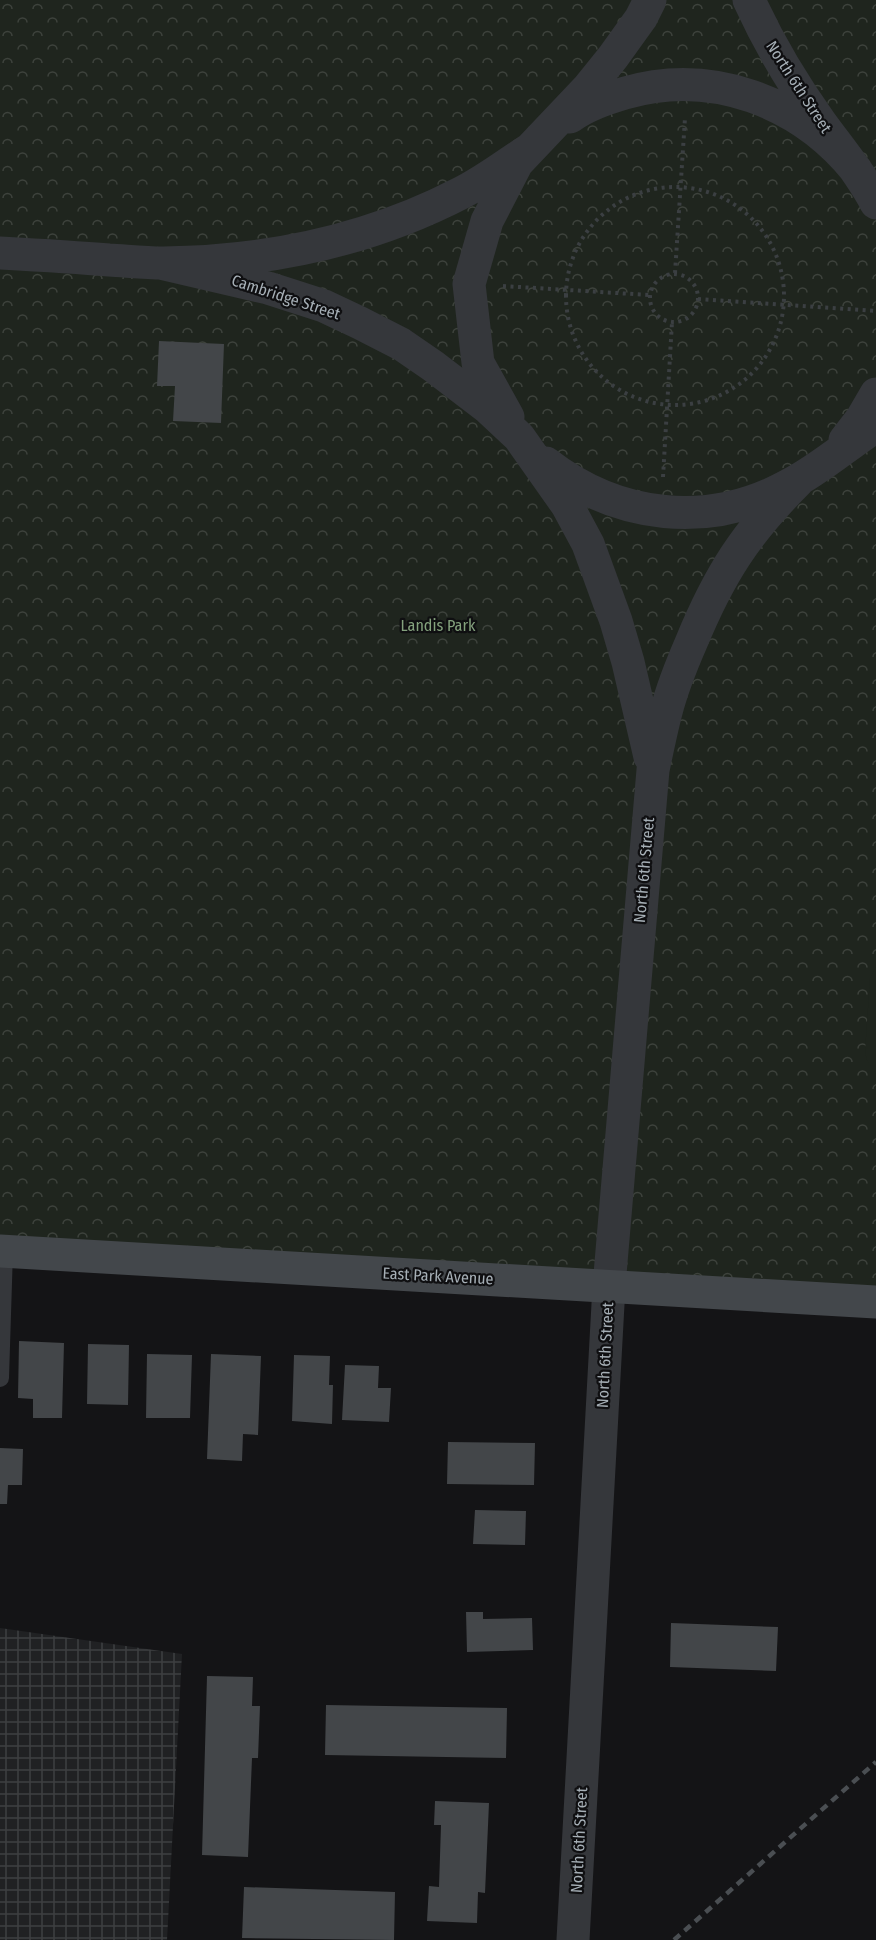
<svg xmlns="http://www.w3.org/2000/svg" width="876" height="1940" font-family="'Fira Sans Condensed',sans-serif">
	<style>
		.industrial { fill: url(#industrial-grid) }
		.park { fill: url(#park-crowns) }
		.garden { fill: #1f251e }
		.building { fill: #434649 }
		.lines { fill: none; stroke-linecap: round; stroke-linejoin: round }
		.path { stroke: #3b3f42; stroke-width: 4; stroke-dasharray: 3 4.5; stroke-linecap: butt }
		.service { stroke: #35373b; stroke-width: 18 }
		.minor { stroke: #35373b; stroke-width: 33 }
		.secondary { stroke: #43474b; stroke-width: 33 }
		.rail { stroke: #4a4e52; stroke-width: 4.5; stroke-dasharray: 8 6; stroke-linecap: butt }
		.labels { text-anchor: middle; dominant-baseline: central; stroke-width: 4.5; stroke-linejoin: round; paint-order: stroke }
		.street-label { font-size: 16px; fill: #a6afb6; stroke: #0f0f11 }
		.park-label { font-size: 16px; fill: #84a17d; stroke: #0f0f11 }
	</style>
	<defs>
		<pattern id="industrial-grid" width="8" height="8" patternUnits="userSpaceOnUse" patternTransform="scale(1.5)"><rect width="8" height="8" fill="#202123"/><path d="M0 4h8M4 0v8" fill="none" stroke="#3d3f41"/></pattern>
		<pattern id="park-crowns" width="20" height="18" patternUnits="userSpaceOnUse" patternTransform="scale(1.5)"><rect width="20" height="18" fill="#1f251e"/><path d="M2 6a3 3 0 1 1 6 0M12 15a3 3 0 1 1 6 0" fill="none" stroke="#3d423c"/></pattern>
	</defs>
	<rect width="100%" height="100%" fill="#141416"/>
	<path class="industrial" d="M0 1628 182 1654 167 1940H0Z"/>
	<path class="park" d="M0 0H876V1301L0 1251Z"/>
	<path class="garden" d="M876 967V1074L867 1060 865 1052 870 978Z"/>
	<path class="building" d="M159 341 224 344 221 423 173 421 175 386H157Z
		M19 1341 64 1343 62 1418H33V1399L18 1398Z
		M88 1344 129 1345 128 1405 87 1404Z
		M147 1354 192 1355 190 1418H146Z
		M211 1354 261 1356 258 1435 243 1434 242 1461 207 1459Z
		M294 1355 330 1356 329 1385H333L332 1424 292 1421Z
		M345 1365 379 1366 378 1388H391L389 1422 342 1420Z
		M448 1442 535 1443 534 1485 447 1484Z
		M0 1448 23 1449 22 1485H8L7 1504H0Z
		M475 1510 526 1511 525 1545 473 1544Z
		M466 1612H483V1619L532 1618 533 1650 467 1652Z
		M671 1623 778 1627 776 1671 670 1667Z
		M207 1676 253 1677 252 1706H260L258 1758H252L248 1857 202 1855Z
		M326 1705 507 1708 506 1758 325 1755Z
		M435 1801 489 1803 485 1893 478 1892 477 1923 427 1921 429 1886 439 1887 441 1825H434Z
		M244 1887 395 1892 394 1940 242 1938Z"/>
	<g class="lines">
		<path class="path" d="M566 296a109 109 0 1 1 218 0a109 109 0 1 1-218 0Z
			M675 273 685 118
			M650 298a24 24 0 1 1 48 0a24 24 0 1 1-48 0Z
			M503 286 649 295
			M698 299 876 311
			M663 477 672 322"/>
		<path class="service" d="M0 1378 4 1251"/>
		<path class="minor" d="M749 0C769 44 793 84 821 123 840 149 861 174 876 203
			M570 117C587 105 605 99 625 93 711 68 800 101 856 170
			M0 253C36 255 72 257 109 260 127 261 145 263 163 263 266 262 368 241 461 193 485 181 507 164 530 149
			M160 263 268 288 324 306 360 323 401 344 433 366 488 408 519 437 567 505 588 544 616 621 628 662 650 757
			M508 417 478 363 469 284 487 221 517 163 588 88 613 57 641 18 650 0
			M845 440 862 418 876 394
			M546 463C618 519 709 529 789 485 820 469 847 445 876 426
			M573 1940 609 1286 653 770C657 751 661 731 666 712 672 689 681 666 691 643 719 575 745 534 798 481"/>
		<path class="secondary" d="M0 1251 876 1302"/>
		<path class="rail" d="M674 1940 876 1762"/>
	</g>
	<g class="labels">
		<g class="street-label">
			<text transform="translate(799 87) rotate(57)">North 6th Street</text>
			<text transform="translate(286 297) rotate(18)">Cambridge Street</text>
			<text transform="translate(644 870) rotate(-85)">North 6th Street</text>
			<text transform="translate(438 1276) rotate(3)">East Park Avenue</text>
			<text transform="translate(605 1355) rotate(-87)">North 6th Street</text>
			<text transform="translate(579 1840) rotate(-87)">North 6th Street</text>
		</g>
		<g class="park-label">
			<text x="438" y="625">Landis Park</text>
		</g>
	</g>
</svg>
